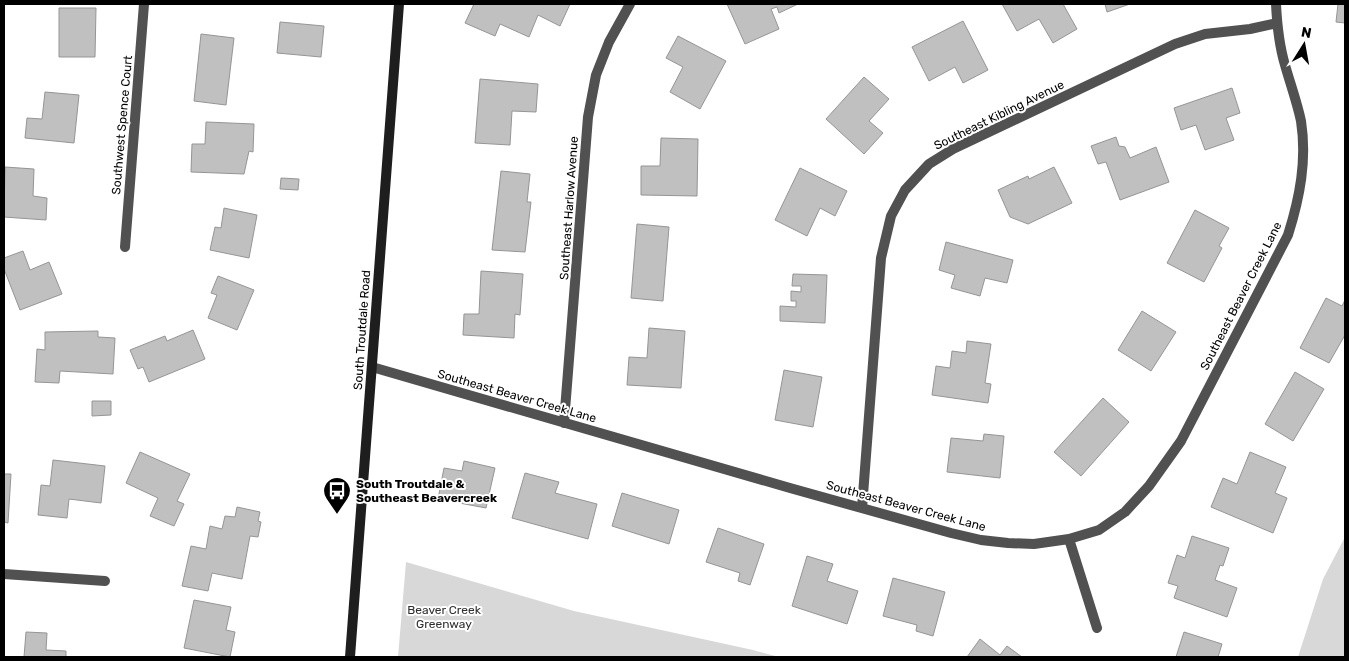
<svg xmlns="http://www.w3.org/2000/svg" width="1349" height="661" font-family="Rubik,sans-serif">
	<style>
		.green { fill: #d8d8d8 }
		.building { fill: #c0c0c0; stroke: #959595 }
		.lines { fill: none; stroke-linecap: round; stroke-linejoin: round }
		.street { stroke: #515151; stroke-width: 10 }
		.secondary { stroke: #1e1e1e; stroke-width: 10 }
		.labels { text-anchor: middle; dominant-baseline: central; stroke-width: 4; stroke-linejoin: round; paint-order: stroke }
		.street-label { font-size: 12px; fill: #000; stroke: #fff }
		.poi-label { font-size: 12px; font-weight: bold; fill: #000; stroke: #fff; text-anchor: start }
		.park-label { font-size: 12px; fill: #2f2f2f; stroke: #fff }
	</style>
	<rect width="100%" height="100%" fill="#fff"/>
	<path class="green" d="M1345 537V657H1298L1323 579Z
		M406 562 574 611 753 650 779 657H398Z"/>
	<path class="building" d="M474 4H570L560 26 538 15 529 37 500 24 495 36 465 23Z
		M727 4H798L779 13 777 7 771 9 779 29 745 44Z
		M1002 4H1063L1077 29 1053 43 1039 19 1017 31Z
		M1105 4H1130L1107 12Z
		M1338 4H1345V23L1336 22Z
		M59 8H96L95 57H59Z
		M963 21 988 70 963 83 955 67 929 81 912 47Z
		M280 22 324 26 321 57 277 53Z
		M201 34 234 38 226 105 194 101Z
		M678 36 726 61 700 109 670 92 683 67 666 58Z
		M864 77 889 99 869 121 883 133 864 154 826 119Z
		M480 79 538 84 536 112 512 111 510 145 475 143Z
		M1232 88 1240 113 1226 118 1234 140 1205 150 1196 125 1181 130 1174 108Z
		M45 92 79 95 74 143 25 138 27 118 42 119Z
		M206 122 254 124 253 152 249 151 244 174 191 172 192 144H205Z
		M1116 137 1119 146 1125 147 1130 158 1156 147 1169 182 1120 200 1106 162 1098 164 1091 146Z
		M661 138 698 139 697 196 641 195V166H660Z
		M5 167 34 169 33 196 47 198 46 220 4 217Z
		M1054 167 1072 203 1028 224 1010 217 998 190 1028 176 1029 179Z
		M800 168 847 191 835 216 820 208 807 236 775 220Z
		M501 171 530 174 527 202H531L525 252 492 250Z
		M281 178 299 179 298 190 280 189Z
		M224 208 257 215 249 258 210 250 215 227 221 228Z
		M1195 210 1229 228 1219 246 1222 248 1204 282 1167 263Z
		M637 224 669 227 663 301 631 298Z
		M946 242 1013 260 1007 283 985 278 980 296 951 288 955 275 939 270Z
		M23 251 30 270 49 262 62 294 20 310 4 269V258Z
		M481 271 523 274 520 315 515 314 514 338 463 335 464 314H479Z
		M793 274 827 275 825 323 780 321V306L796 307V301H791V291L801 292V286H792Z
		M218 276 254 290 237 330 208 318 217 295 211 293Z
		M1326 298 1342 306 1345 300V335L1329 363 1300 348Z
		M1142 311 1176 332 1151 371 1118 350Z
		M649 328 685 331 681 388 627 385 629 357 647 358Z
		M193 330 205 359 149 382 143 367 138 369 130 350 165 336 167 341Z
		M98 331V337L115 338 113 374 60 371 59 383 35 382 37 349 45 350V332Z
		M967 341 991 344 985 383 991 384 988 403 932 395 936 366 950 368 952 351 966 353Z
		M784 370 822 377 813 427 775 420Z
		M1295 372 1324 389 1293 441 1265 424Z
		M1103 398 1129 422 1081 476 1054 452Z
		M92 401H111V415L92 416Z
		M984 434 1004 436 1000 478 947 472 951 438 983 441Z
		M140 452 190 474 177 501 184 504 174 526 150 516 158 498 126 483Z
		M1250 452 1286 467 1275 493 1287 498 1273 533 1211 507 1223 478 1237 484Z
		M53 460 105 466 101 503 69 499 67 518 38 515 41 485 50 486Z
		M464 461 495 468 486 508 438 499 444 468 462 471Z
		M525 473 559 482 555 493 597 504 588 539 512 518Z
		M4 474H11L8 523 4 522Z
		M622 493 679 510 669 544 612 526Z
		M237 507 260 512 258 521 261 522 258 537 250 536 242 579 212 573 208 591 182 586 191 546 206 549 210 526 222 529 225 516 235 517Z
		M718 528 764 544 750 585 738 581 740 573 706 562Z
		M1192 536 1229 548 1223 566 1220 565 1215 580 1237 588 1227 617 1174 598 1178 586 1168 583 1177 555 1185 558Z
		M807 556 833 564 827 581 858 591 847 624 792 606Z
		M893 578 945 592 933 636 916 631 917 625 883 616Z
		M194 600 231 607 226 630 235 632 230 657 184 648Z
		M26 632 47 633 46 650 66 651V657H24Z
		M1184 632 1222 644 1218 657H1176Z
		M980 639 1000 655 1007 646 1022 657H967Z"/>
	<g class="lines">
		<path class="street" d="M125 247 144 4
			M372 367 790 488 951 533 981 540 1008 543 1034 544 1069 539 1099 530 1125 512 1149 486 1181 441 1288 235C1300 197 1307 160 1301 121 1297 102 1290 83 1285 65 1279 45 1277 24 1276 4
			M564 423 588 117 596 75 609 42 630 4
			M862 508 881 258 891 216 905 190 929 164 953 149 1175 44 1205 34 1250 29 1277 23
			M1069 539 1097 628
			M4 574 105 581"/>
		<path class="secondary" d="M350 657 399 4"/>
	</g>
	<defs>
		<symbol id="bus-pin" viewBox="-11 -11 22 30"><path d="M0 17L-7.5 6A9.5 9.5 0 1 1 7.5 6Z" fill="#000" stroke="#fff"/><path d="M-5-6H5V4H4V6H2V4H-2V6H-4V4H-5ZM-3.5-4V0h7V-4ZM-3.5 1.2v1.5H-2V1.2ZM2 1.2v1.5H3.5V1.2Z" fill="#fff"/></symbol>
	</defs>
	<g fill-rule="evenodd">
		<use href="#bus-pin" x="321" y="475" width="32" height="43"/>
	</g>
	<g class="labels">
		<g class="street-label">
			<text transform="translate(999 115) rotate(-26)">Southeast Kibling Avenue</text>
			<text transform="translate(122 125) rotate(-85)">Southwest Spence Court</text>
			<text transform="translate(569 208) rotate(-86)">Southeast Harlow Avenue</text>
			<text transform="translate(1241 296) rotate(-63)">Southeast Beaver Creek Lane</text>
			<text transform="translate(362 330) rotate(-86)">South Troutdale Road</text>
			<text transform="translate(517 396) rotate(16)">Southeast Beaver Creek Lane</text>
			<text transform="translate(906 506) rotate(15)">Southeast Beaver Creek Lane</text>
		</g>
		<g class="poi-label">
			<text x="356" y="484">South Troutdale &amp;<tspan x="356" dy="14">Southeast Beavercreek</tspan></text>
		</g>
		<g class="park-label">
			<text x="444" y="610">Beaver Creek<tspan x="444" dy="14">Greenway</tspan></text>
		</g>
	</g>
	<rect width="1349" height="661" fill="none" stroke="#000000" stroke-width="10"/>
	<g transform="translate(1304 45) rotate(11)" stroke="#ffffff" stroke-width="4" paint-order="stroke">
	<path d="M0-4L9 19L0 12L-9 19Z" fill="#000000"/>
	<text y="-8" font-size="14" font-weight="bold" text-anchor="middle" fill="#000000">N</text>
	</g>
</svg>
